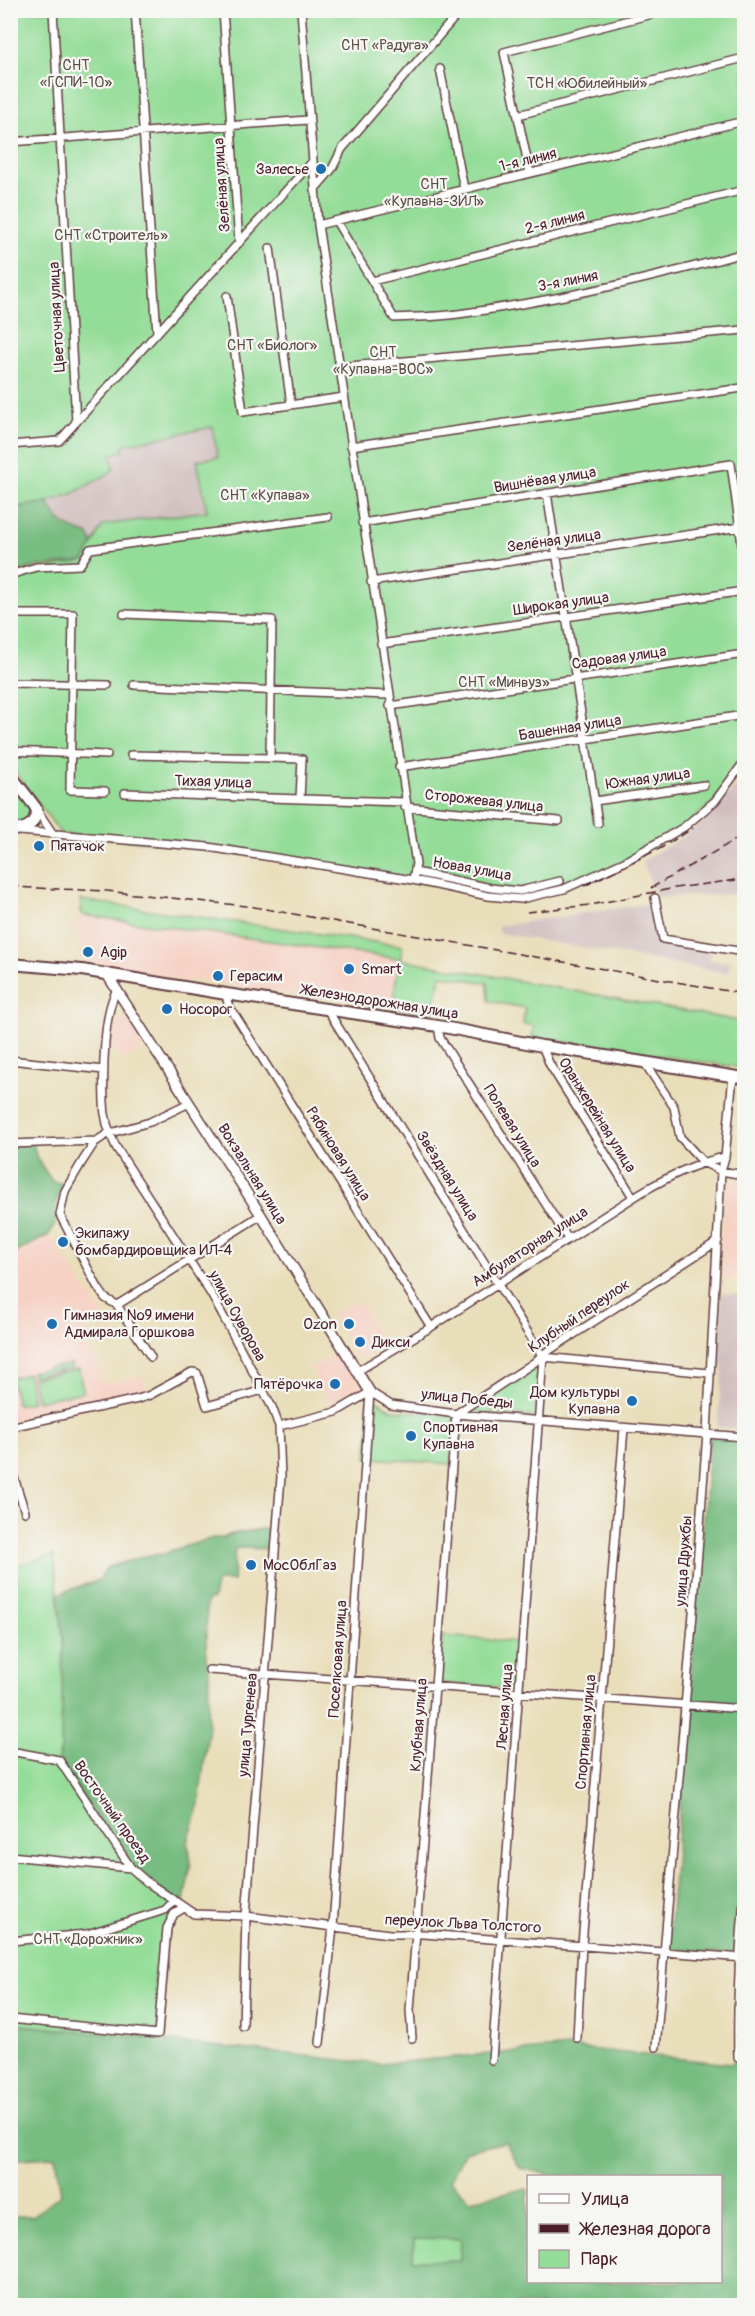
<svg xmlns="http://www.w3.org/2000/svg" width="755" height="2316" font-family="Pangolin,sans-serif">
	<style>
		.built { fill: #f6d2c5 }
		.industrial { fill: #d1bfbf }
		.green { fill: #94dd98; stroke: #6f7e62; stroke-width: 1.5 }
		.forest { fill: #77bc80; stroke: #606e56; stroke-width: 1.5; fill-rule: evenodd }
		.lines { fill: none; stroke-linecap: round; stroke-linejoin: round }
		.minor-casing { stroke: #623c40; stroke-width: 10 }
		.tertiary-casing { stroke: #623c40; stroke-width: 12 }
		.secondary-casing { stroke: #623c40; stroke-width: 14 }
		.minor { stroke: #fff; stroke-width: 7 }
		.tertiary { stroke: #fff; stroke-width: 9 }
		.secondary { stroke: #fff; stroke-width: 10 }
		.rail { stroke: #4a1f2b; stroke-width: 1.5; stroke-dasharray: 9 4.5; stroke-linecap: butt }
		.poi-dot { fill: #1f6fb2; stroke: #f6f6f2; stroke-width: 2 }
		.labels { text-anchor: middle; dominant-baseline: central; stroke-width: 4.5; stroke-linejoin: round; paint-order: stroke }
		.park-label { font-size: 15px; fill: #5c4e46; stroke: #f6f6f2 }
		.street-label { font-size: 15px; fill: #4a1f2b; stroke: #f6f6f2 }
		.poi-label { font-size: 15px; fill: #4a1f2b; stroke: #f6f6f2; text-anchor: start }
	</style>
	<rect width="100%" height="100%" fill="#f6f6f2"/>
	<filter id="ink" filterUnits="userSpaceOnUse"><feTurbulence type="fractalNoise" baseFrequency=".0167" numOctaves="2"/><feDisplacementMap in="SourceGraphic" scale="12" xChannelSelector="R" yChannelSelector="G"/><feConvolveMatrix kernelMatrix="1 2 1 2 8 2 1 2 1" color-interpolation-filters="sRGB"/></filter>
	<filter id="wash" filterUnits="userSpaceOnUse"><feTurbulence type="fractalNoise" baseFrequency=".008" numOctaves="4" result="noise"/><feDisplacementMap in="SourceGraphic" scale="24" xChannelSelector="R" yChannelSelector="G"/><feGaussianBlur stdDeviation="1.35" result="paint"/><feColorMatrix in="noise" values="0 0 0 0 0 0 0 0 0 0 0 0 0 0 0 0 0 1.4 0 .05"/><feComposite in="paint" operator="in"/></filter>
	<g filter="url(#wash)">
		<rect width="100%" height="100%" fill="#e9deba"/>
		<path class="built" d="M82 915 310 945 400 959 392 1007 304 989 305 975 301 995 191 979 188 983 121 970 82 960 75 921Z
			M125 1017 135 1032 138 1030 148 1047 132 1056 120 1060 110 1039 118 1020Z
			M726 1181 744 1182V1280L723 1278 724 1255 720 1254Z
			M49 1235 104 1316 85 1332 84 1342 96 1359 105 1384 141 1376 146 1388 144 1392 13 1420 11 1418 10 1255Z
			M360 1302 384 1345 359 1360 331 1314 347 1305H354Z
			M341 1351 364 1391 333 1409 310 1369Z
			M10 1531 19 1564 11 1567H10Z"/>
		<path class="industrial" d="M212 427 218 457 197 460 207 511 103 525 93 544 88 534 72 531 51 512 48 502 72 494 110 473 114 468 111 454 123 451 122 445Z
			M744 776V894L657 897 642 861 684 836 709 817Z
			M639 905 656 908 655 939 710 949 709 960 731 962 728 973 498 933V926Z
			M722 1293 744 1295V1429L717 1427 723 1365 717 1364Z"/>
		<path class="green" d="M11 11H744V762L715 801 684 827 624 862 564 889 521 899 208 847 61 834 11 766V575L84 561 103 525 207 511 197 460 218 457 212 427 123 445 124 451 111 454 114 468 110 473 72 494 48 502 11 508Z
			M10 780 32 809V813L25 824 11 826Z
			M80 900 403 946 400 959 744 1022V1068L532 1037 534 1026 523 1024 525 1008 489 1001 488 983 441 975 432 1014 392 1007 399 959 82 915Z
			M538 1362 540 1363 537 1416 534 1417 465 1411Z
			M71 1364 72 1368 32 1376 31 1372Z
			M79 1369 83 1392 37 1401 32 1378Z
			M28 1374 33 1402 17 1405 11 1378Z
			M372 1397 392 1410 455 1415 451 1464 367 1458Z
			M54 1555 63 1638 61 1749 59 1754 184 1908 174 1914 166 1933 158 2040 11 2024V1567Z
			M442 1636 518 1642 514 1689 439 1683Z
			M414 2237 461 2239 460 2262 413 2260Z"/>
		<path class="forest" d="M48 502C55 521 69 530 88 534L93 544 84 561 36 567 11 575V508Z
			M33 1143 37 1159 52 1181 64 1184 56 1201 55 1224 49 1235 11 1255V1144Z
			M710 1437 744 1440V1859L735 1955 668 1949Z
			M262 1529 272 1530 271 1549 235 1548 233 1581H217L213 1599 207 1601 206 1657 209 1670 208 1732 198 1810 187 1844C196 1862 185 1888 183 1907L131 1868 59 1760 61 1749 63 1638 58 1594 99 1580 106 1568 149 1555 165 1554 173 1550 213 1538H223L232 1534Z
			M11 2024 379 2064 568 2047 730 2064 744 2057V2305H11V2216H33L61 2194 55 2157 18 2159 11 2167ZM505 2142 520 2168 554 2176H720V2282H528V2190L525 2189 470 2200 450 2181 465 2151ZM414 2238 461 2239 460 2261 413 2260Z"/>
	</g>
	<g filter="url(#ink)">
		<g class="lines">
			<defs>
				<path id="minor" d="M53 10 76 422
					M135 10 157 333
					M223 10 239 243
					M301 10 318 225 416 864 413 880
					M440 69 464 189
					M518 115 744 58
					M10 142 308 120
					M530 173 504 52 668 10
					M314 190 332 169 342 149 461 10
					M336 221 394 318C415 317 437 317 458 314 555 301 650 279 744 253
					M318 225 744 121
					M270 248 291 405
					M372 281 744 190
					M227 296 243 412 344 397
					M339 367 744 330
					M10 445 59 441 312 162
					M351 446 742 388
					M547 493 598 823
					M362 523 731 464 744 559
					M10 575 36 567 80 565 90 549 328 517
					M371 582 740 527
					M10 614H73L70 790 105 791
					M124 614 272 620 270 758 302 759 300 799 405 802
					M381 644 744 591
					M10 683 108 685
					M134 685 388 695
					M390 706 744 654
					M10 751 107 755
					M131 755 270 758
					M399 767 744 715
					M125 793 300 799
					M595 801 704 785
					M405 807 559 821
					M37 810 53 834
					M20 831 208 847 413 880 488 896 521 899 564 889 624 862 684 827 715 801 744 762
					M415 872 491 888 520 891 560 881
					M655 898 663 939 744 952
					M117 990C103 1012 103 1075 104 1102 104 1118 109 1133 116 1147L211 1294 272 1407 279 1426 281 1477 246 1916 243 2026
					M226 994 228 1004 431 1327
					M327 1009 543 1357
					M438 1026 440 1038 568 1239
					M542 1046 550 1065 633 1197
					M10 1060 104 1070
					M644 1062 674 1107 680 1137 703 1162 721 1171 744 1175
					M109 1133 95 1142 82 1162 65 1191 60 1215 98 1288 105 1298 117 1305 151 1357
					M107 1134 150 1122 189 1103
					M10 1144 97 1141
					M117 1305 261 1215
					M543 1357 709 1373
					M356 1372 431 1327 642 1192C668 1177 695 1163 725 1157
					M370 1392 391 1405 456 1414 744 1437
					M279 1426 336 1412 370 1392
					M10 1427 138 1399 150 1395 192 1372 197 1373 207 1406 263 1390
					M10 1465 25 1512
					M209 1670 744 1709
					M10 1751 59 1760 131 1868 147 1882 194 1914 246 1916 390 1934H424L744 1958
					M10 1856 131 1868
					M744 1898C739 1951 737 2004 738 2058L744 2055
					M10 1941 87 1934 165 1910 174 1901
					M10 2019 158 2034 167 1928 174 1914 184 1908
					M412 2038 410 2010 456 1414 535 1362 542 1355 718 1241
					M577 2038 582 1945 624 1428
					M320 2043 333 1927 370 1392
					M656 2047 696 1578 707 1433 721 1171 725 1157 733 1076
					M492 2060 543 1357"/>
				<path id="tertiary" d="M106 973 261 1215 370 1392"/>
				<path id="secondary" d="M10 774 36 808C37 825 26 830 10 830
					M10 964 82 970 226 994 438 1026 542 1046 744 1078"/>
			</defs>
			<use href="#minor" class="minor-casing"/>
			<use href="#tertiary" class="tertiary-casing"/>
			<use href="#secondary" class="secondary-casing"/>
			<use href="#minor" class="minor"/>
			<use href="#tertiary" class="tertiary"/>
			<use href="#secondary" class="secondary"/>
			<path class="rail" d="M584 886 661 848 693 828
				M10 887 107 891 254 907 744 994
				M651 888 744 835
				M527 912 590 905 675 888 744 879"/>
		</g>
	</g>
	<g class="poi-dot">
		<circle cx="321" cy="169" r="6"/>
		<circle cx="39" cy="846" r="6"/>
		<circle cx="88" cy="952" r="6"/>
		<circle cx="349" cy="969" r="6"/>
		<circle cx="218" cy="976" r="6"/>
		<circle cx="167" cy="1009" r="6"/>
		<circle cx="63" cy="1242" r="6"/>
		<circle cx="52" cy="1324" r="6"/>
		<circle cx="349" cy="1324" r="6"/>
		<circle cx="360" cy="1342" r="6"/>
		<circle cx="335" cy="1384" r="6"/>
		<circle cx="632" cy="1401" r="6"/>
		<circle cx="411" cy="1436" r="6"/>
		<circle cx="251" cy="1565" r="6"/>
	</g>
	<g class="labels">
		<g class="park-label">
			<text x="385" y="45">СНТ «Радуга»</text>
			<text x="76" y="65">СНТ<tspan x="76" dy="17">«ГСПИ-10»</tspan></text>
			<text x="587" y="83">ТСН «Юбилейный»</text>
			<text x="434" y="184">СНТ<tspan x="434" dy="17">«Купавна-ЗИЛ»</tspan></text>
			<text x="111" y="235">СНТ «Строитель»</text>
			<text x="272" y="345">СНТ «Биолог»</text>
			<text x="383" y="352">СНТ<tspan x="383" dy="17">«Купавна-ВОС»</tspan></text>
			<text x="265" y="495">СНТ «Купава»</text>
			<text x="504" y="682">СНТ «Минвуз»</text>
			<text x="88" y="1939">СНТ «Дорожник»</text>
		</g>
		<g class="street-label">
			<text transform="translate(528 160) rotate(-14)">1-я линия</text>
			<text transform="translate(222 185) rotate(-94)">Зелёная улица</text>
			<text transform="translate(555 222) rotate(-14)">2-я линия</text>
			<text transform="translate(568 281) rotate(-11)">3-я линия</text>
			<text transform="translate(57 317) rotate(-93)">Цветочная улица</text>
			<text transform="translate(545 480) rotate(-9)">Вишнёвая улица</text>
			<text transform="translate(554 541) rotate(-8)">Зелёная улица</text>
			<text transform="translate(561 604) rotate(-8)">Широкая улица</text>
			<text transform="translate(619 658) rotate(-8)">Садовая улица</text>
			<text transform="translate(570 728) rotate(-9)">Башенная улица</text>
			<text transform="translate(648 779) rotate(-8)">Южная улица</text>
			<text transform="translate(213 782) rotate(2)">Тихая улица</text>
			<text transform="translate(484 801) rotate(6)">Сторожевая улица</text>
			<text transform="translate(472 869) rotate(10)">Новая улица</text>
			<text transform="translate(380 1002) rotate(9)">Железнодорожная улица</text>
			<text transform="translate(597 1115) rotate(58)">Оранжерейная улица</text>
			<text transform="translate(512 1126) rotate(58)">Полевая улица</text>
			<text transform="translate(338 1154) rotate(58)">Рябиновая улица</text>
			<text transform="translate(252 1174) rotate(58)">Вокзальная улица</text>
			<text transform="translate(447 1176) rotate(58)">Звёздная улица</text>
			<text transform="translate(530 1247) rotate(-33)">Амбулаторная улица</text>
			<text transform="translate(237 1316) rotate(61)">улица Суворова</text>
			<text transform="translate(579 1316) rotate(-34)">Клубный переулок</text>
			<text transform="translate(467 1399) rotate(6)">улица Победы</text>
			<text transform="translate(684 1561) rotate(-86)">улица Дружбы</text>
			<text transform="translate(338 1659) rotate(-86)">Поселковая улица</text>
			<text transform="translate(505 1707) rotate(-86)">Лесная улица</text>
			<text transform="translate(248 1725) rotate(-85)">улица Тургенева</text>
			<text transform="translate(419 1725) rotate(-86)">Клубная улица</text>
			<text transform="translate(586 1732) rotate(-85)">Спортивная улица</text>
			<text transform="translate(112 1812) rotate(55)">Восточный проезд</text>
			<text transform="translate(463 1924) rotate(3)">переулок Льва Толстого</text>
		</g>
		<g class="poi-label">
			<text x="309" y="169" text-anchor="end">Залесье</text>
			<text x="51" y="846">Пятачок</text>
			<text x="100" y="952">Agip</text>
			<text x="361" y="969">Smart</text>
			<text x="230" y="976">Герасим</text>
			<text x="179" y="1009">Носорог</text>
			<text x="75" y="1233">Экипажу<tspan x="75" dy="17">бомбардировщика ИЛ-4</tspan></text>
			<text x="64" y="1315">Гимназия №9 имени<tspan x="64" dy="17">Адмирала Горшкова</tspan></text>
			<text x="337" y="1324" text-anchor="end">Ozon</text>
			<text x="372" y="1342">Дикси</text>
			<text x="323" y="1384" text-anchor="end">Пятёрочка</text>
			<text x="620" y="1392" text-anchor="end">Дом культуры<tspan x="620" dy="17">Купавна</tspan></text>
			<text x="423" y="1427">Спортивная<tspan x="423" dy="17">Купавна</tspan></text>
			<text x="263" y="1565">МосОблГаз</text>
		</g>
	</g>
	<rect width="755" height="2316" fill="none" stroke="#f6f6f2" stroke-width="36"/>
	<rect x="527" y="2175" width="195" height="108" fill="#f6f6f2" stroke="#b1a0a2" stroke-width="1.5"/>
	<rect x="539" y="2194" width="30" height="9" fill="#ffffff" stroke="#b1a0a2" stroke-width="1.5"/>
	<text x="581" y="2205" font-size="18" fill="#4a1f2b">Улица</text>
	<rect x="539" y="2224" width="30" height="9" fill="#4a1f2b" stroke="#b1a0a2" stroke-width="1.5"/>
	<text x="581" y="2235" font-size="18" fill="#4a1f2b">Железная дорога</text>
	<rect x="539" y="2250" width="30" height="18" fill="#94dd98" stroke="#b1a0a2" stroke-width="1.5"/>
	<text x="581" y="2265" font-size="18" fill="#4a1f2b">Парк</text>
</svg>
